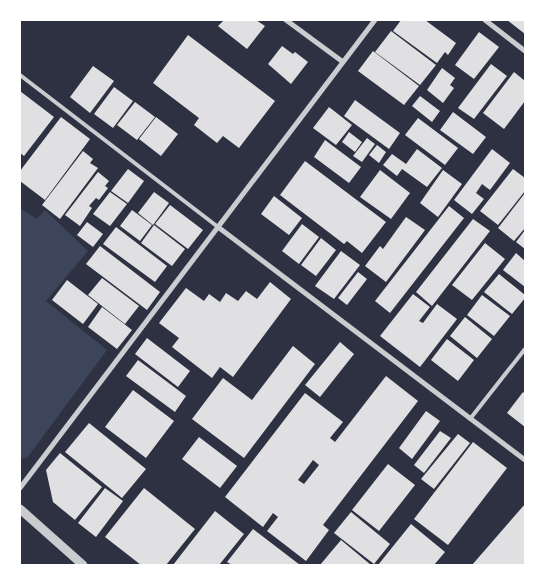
<svg xmlns="http://www.w3.org/2000/svg" width="545" height="585" font-family="'Roboto Condensed',sans-serif">
	<style>
		.green { fill: #3c4559 }
		.building { fill: #e0e0e3; fill-rule: evenodd }
		.lines { fill: none; stroke-linecap: round; stroke-linejoin: round }
		.service { stroke: #caccd0; stroke-width: 4 }
		.minor { stroke: #caccd0; stroke-width: 5 }
		.tertiary { stroke: #caccd0; stroke-width: 9 }
	</style>
	<rect width="100%" height="100%" fill="#2d3142"/>
	<path class="green" d="M20 208 37 219 45 210 88 251 46 301 107 350 27 458 20 459Z"/>
	<path class="building" d="M224 20H256L265 26 247 49 218 26Z
		M401 20H425L456 43 448 55 445 52 437 63 393 31Z
		M507 20H525V34Z
		M391 31 436 65 420 85 375 52Z
		M479 32 499 47 474 79 455 65Z
		M188 35 275 101 239 148 223 136 217 143 194 125 199 118 153 83Z
		M282 46 293 54 295 52 308 62 291 84 268 64Z
		M373 51 419 86 404 105 358 71Z
		M491 64 507 76 474 119 458 108Z
		M93 66 114 81 90 113 70 97Z
		M442 68 455 78 450 85 454 88 443 103 427 90Z
		M514 72 525 81V101L504 129 483 113Z
		M114 87 133 101 113 128 94 114Z
		M20 91 54 117 24 156 20 153Z
		M420 96 440 111 432 122 412 106Z
		M355 100 400 133 389 149 344 116Z
		M135 102 155 117 137 140 117 125Z
		M329 107 352 125 336 145 313 128Z
		M453 112 486 137 473 154 440 130Z
		M61 117 90 139 45 200 20 181V171Z
		M156 117 178 134 161 156 139 139Z
		M418 118 458 148 445 165 405 135Z
		M349 132 362 142 355 152 342 142Z
		M367 138 375 144 362 162 353 156Z
		M325 140 361 167 349 183 314 157Z
		M377 145 386 152 379 163 369 155Z
		M417 149 442 168 427 187 402 169 397 176 383 165 392 154 406 164Z
		M492 149 510 163 490 190 482 184 476 193 484 199 472 214 454 200Z
		M83 151 93 159 90 163 98 168 60 219 42 205Z
		M305 161 386 222 362 253 347 241 344 244 280 195Z
		M128 169 144 181 128 203 111 191Z
		M513 169 525 178V191L498 225 480 211Z
		M380 170 410 193 391 219 360 197Z
		M443 170 462 184 438 217 420 203Z
		M98 172 109 181 105 186 108 188 99 200 96 198 89 206 92 208 80 226 65 215Z
		M110 192 127 204 110 226 93 214Z
		M154 192 169 203 153 225 138 213Z
		M525 193V228L514 241 498 228Z
		M274 196 302 218 289 235 261 214Z
		M170 205 203 230 188 249 155 224Z
		M449 206 464 218 390 313 375 301Z
		M132 210 152 225 140 241 120 226Z
		M406 217 425 230 386 282 365 266 380 246 383 249Z
		M473 219 490 231 432 306 416 292Z
		M87 222 103 234 93 247 77 235Z
		M302 224 319 237 299 264 282 251Z
		M154 225 185 249 172 266 141 243Z
		M116 227 167 266 155 282 103 244Z
		M525 230V249L516 242Z
		M321 238 336 250 316 276 301 265Z
		M485 243 505 259 472 300 452 285Z
		M100 246 160 292 147 310 86 264Z
		M341 251 360 265 334 299 315 286Z
		M516 253 525 261V287L503 270Z
		M358 272 367 279 347 305 338 298Z
		M499 274 525 295V298L512 314 484 292Z
		M102 278 139 306 125 324 88 295Z
		M67 280 98 304 83 324 52 300Z
		M270 282 291 299 233 377 220 367 212 378 172 347 179 338 159 323 186 288 204 301 209 294 220 302 226 293 238 301 246 291 257 299Z
		M413 294 430 307 419 321 423 323 437 304 457 319 420 367 380 336Z
		M482 295 510 316 494 336 467 315Z
		M102 307 132 330 117 349 88 327Z
		M465 317 492 339 477 358 450 336Z
		M147 338 190 371 178 387 135 354Z
		M447 339 474 360 458 381 431 360Z
		M340 342 354 354 320 397 305 385Z
		M293 346 315 364 244 458 192 419 223 378 252 400Z
		M138 360 186 396 175 412 126 376Z
		M386 376 418 401 323 525 329 530 306 561 267 531 278 517 273 513 263 527 225 497 305 393 343 422 330 438 335 442ZM313 460 319 465 304 484 298 480Z
		M133 390 174 421 146 458 105 427Z
		M523 392 525 394V427L507 413Z
		M426 411 440 421 412 459 399 448Z
		M89 423 146 469 122 498 65 452Z
		M440 431 451 438 424 473 414 465Z
		M458 434 470 443 434 489 421 479Z
		M199 437 237 466 220 488 182 459Z
		M473 442 507 468 448 545 414 519Z
		M60 453 102 487 75 520 53 502 46 470Z
		M388 464 415 485 379 531 352 510Z
		M105 488 123 501 96 537 78 523Z
		M144 488 195 529 166 565H141L105 537Z
		M525 504V565H472Z
		M215 511 244 534 219 565H173Z
		M351 512 390 544 374 564 334 533Z
		M411 524 445 552 434 565H378Z
		M253 529 300 565H232L227 562Z
		M341 540 371 565H320Z"/>
	<g class="lines">
		<path class="service" d="M20 75 218 227
			M470 419 525 349"/>
		<path class="minor" d="M286 20 343 62
			M485 20 525 51
			M218 227 525 460
			M20 488 375 20"/>
		<path class="tertiary" d="M20 509 83 565"/>
	</g>
	<rect width="545" height="585" fill="none" stroke="#ffffff" stroke-width="42"/>
</svg>
